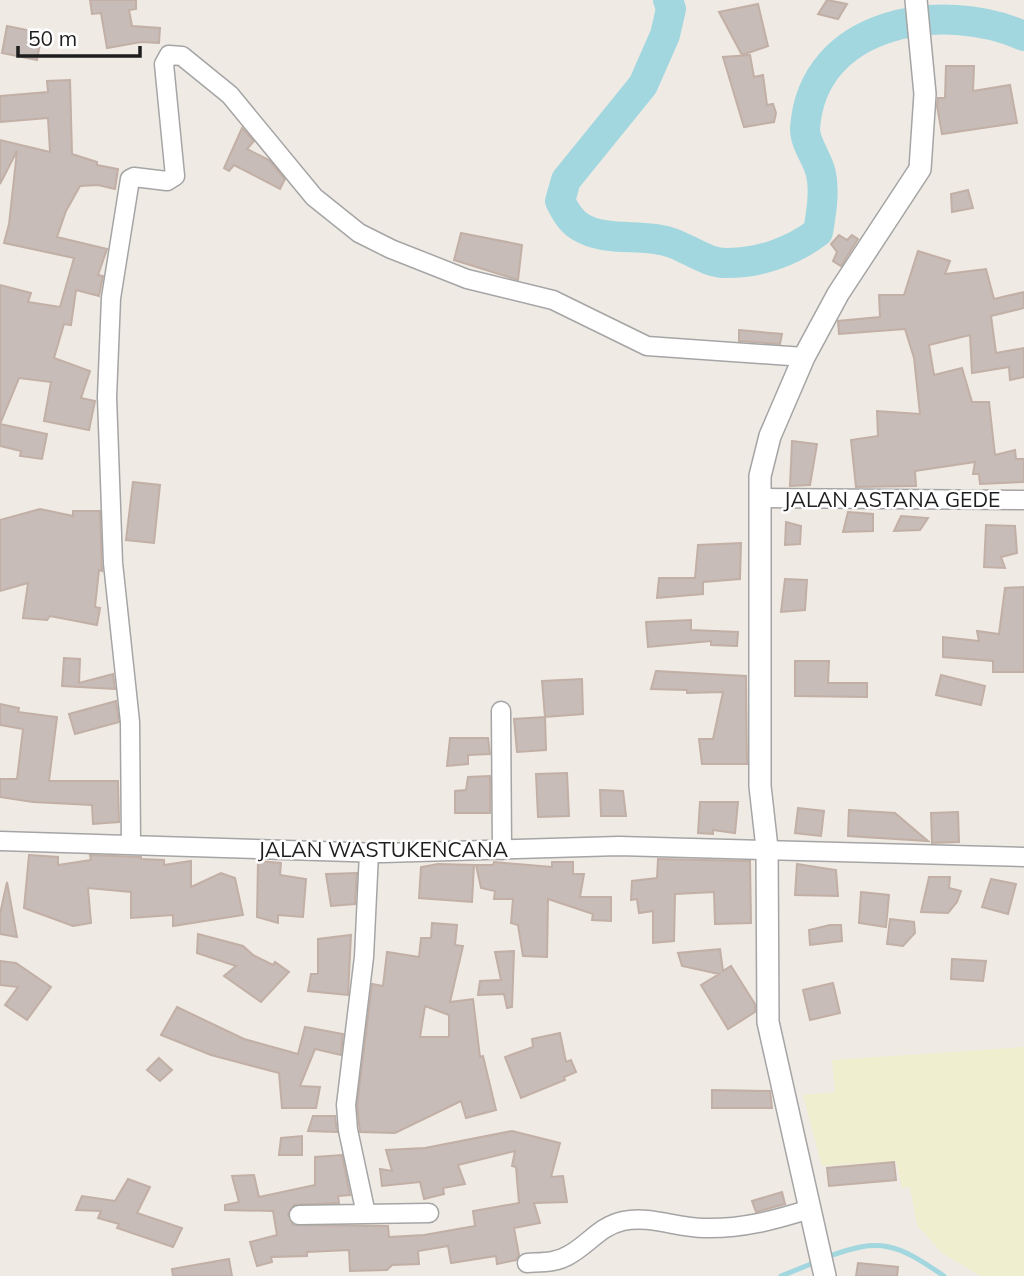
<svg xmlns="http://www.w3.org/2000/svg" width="1024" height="1276" font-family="Mulish,sans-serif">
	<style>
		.farmland { fill: #efeece }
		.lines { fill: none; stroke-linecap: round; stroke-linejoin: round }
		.stream { stroke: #a2d7df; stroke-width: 5 }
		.river { stroke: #a2d7df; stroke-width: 30 }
		.building { fill: #c7bcb7; stroke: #c2afa5; stroke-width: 2; fill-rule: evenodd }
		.minor-casing { stroke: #a5a5a5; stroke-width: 21 }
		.tertiary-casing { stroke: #a5a5a5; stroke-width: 24 }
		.minor { stroke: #fff; stroke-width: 18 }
		.tertiary { stroke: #fff; stroke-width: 21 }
		.labels { text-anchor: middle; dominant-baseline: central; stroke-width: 5; stroke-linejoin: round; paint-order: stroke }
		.street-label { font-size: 21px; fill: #1e1e1e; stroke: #fff }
	</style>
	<rect width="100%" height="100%" fill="#efeae4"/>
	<path class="farmland" d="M1024 1047V1276H981L942 1253 917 1225 910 1187 902 1188 896 1161 822 1166 803 1095 835 1092 832 1060Z"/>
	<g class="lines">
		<path class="stream" d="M825 1258C881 1236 897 1244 944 1276
			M781 1276 816 1262"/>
		<path class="river" d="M668 0 671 9 665 35 643 85 566 180 560 201C565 211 570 220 579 226 605 243 641 233 669 242 689 248 707 264 728 263 760 263 793 251 818 232 821 214 825 192 821 174 818 159 805 144 805 129 812 20 943 0 1024 36"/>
	</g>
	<path class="building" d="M90 0H136V9L129 10 132 26 160 28 159 43 141 42 107 48 101 13 92 14Z
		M827 0 847 4 838 19 818 14Z
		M758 4 768 46 742 55 719 12Z
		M7 26 42 33 37 60 2 53Z
		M750 55 754 77 763 75 767 105 773 104 776 113 774 122 744 127 723 57Z
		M946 66H974L973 91 1010 85 1017 123 942 134 937 106 938 98H945Z
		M70 80 72 154 97 162V165L118 169 115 189 98 185 80 186 66 211 57 237 107 249 98 275 103 276 99 296 76 290 71 325 64 324 54 358 90 371 81 398 95 401 89 430 44 421 51 382 19 378 0 424V285L31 293 28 302 60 307 74 258 4 243 9 224 17 151 0 184V140L50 152 48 118 0 122V96L48 92 47 81Z
		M242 128 254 141 247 149 269 160 285 179 280 189 234 165 229 171 224 168Z
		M968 190 973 208 952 212 951 194Z
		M461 233 522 245 518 280 454 260Z
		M839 235 847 240 852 235 858 239 841 266 833 261 837 252 831 244Z
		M918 251 950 261 945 274 986 269 994 299 1024 292V308L991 316 996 353 1024 348V377L1010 380 1009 367 972 373 970 335 929 345 934 375 962 368 972 402H989L995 455 1015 450 1016 459H1024V482L980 484 979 474H973L975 462 915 471 916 486 856 487 851 440 878 436 877 411 920 414 914 358 905 329 839 334 838 321 880 317 879 295H904Z
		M739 330 782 334 780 344 739 341Z
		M0 424 47 434 42 459 20 456 21 451 0 446Z
		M792 441 817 444 810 485 790 486Z
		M133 482 160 485 154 543 126 540Z
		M40 509 73 516V511H100L102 571 99 570 95 607 100 608 97 625 50 616 47 620 23 618 28 583 0 591V520Z
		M848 512 873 514V531L843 532Z
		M901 516 928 518 920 530 894 531Z
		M786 522 801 526 800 544 785 545Z
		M986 525 1015 526 1017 553 1001 557 1005 568 984 567Z
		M741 543 740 579 703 582V594L657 598 659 578H695L698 545Z
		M785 579 807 580 805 610 781 612Z
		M1024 587V672H993V661L943 657V637L979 641 977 631 999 634 1005 588Z
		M691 620V630L738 632 737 646 711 645V641L648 647 646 622Z
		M64 658 80 659 79 683 113 674 115 689 62 686Z
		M795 661H829L828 683H867V697L795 696Z
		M656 671 746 676 747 764H702L699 739H713L723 692 687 693V690L651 689Z
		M941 675 985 686 981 705 936 695Z
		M582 679 583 714 545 717 542 681Z
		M116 701 119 722 75 734 69 714Z
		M0 704 19 708 18 712 57 717 49 781H118L119 822 93 824 92 805 33 802 0 797V779H17L23 729 0 725Z
		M545 717 546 750 517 752 514 719Z
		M450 738H488L490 754 468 755V764L447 766Z
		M567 773 569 816 538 817 536 774Z
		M490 776V813H455V791L466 790 468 777Z
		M600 790 623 791 626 816H601Z
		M700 802H738L735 833 713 830V834L698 833Z
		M798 808 824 811 821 836 795 833Z
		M849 810 895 813 928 841 848 836Z
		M958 812 959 842 932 843 931 813Z
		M29 855 58 857V865L91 860 90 855 141 857V859L164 860V865L191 861V887L221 873 235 878 243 915 173 926V915L131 918V892L88 888 91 923 73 926 24 908Z
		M658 859 750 861 751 923 715 924 714 892 675 894 674 941 653 943V911L639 913 637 899 631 900 632 881 657 878Z
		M258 861 281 863 280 875 306 879 303 917 278 915V923L257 917Z
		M494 862 552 867V862H573V874H584L580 897H611V921L592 920 593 914 548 899 547 957 523 956 518 925 511 923 513 899H494L495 891 481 888 476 865H493Z
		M438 864 474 865 472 902 419 898 421 867Z
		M797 864 836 870 838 896 795 895Z
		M357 873 355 904 331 906 326 874Z
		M929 877H950L949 888 961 891 957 902 948 913 921 912Z
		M991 879 1016 884 1008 914 982 907Z
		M7 882 17 937 0 934V914Z
		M861 892 889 895 886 927 859 923Z
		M890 919 914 922 915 933 903 946 887 944Z
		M432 923 457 925 455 945 463 946 450 1002 473 999 480 1057 483 1056 496 1110 466 1118 461 1101 395 1133 360 1132 357 1105 372 984 383 986 387 952 419 957 421 938H431ZM425 1006 449 1015V1037H420Z
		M830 925H841L842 941 810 945 809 930Z
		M198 934 243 946 253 955 273 965 275 962 289 972 261 1002 224 976 236 966 197 953Z
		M351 935 348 995 308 991 311 974H318V939Z
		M720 949 723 971 731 966 755 1004V1012L728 1029 701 985 719 974 682 966 678 953Z
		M514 951 512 1007 507 1008 504 994 478 995 480 981 501 980 495 952Z
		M952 959 986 961 983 981 951 979Z
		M0 961 16 963 51 987 27 1020 5 1005 18 987 0 985Z
		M833 983 840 1013 810 1020 803 990Z
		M177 1007 244 1039 298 1054 305 1027 343 1034 341 1055 315 1049 300 1086 320 1087 316 1108H282L279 1073 211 1055 161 1035Z
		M560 1033 566 1062 571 1060 576 1072 564 1077 565 1080 521 1098 505 1057 533 1047 532 1039Z
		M159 1058 172 1070 160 1081 147 1070Z
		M712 1090 770 1091 772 1108H712Z
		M313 1116H335L337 1132 308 1131Z
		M512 1131 560 1143 551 1177 563 1176 567 1202 534 1203 540 1223 514 1228 519 1255 516 1260 497 1264 496 1256 451 1263 448 1246 418 1251 419 1264 392 1265 387 1270 350 1271 349 1250 307 1252V1256L271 1257 272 1262 257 1266 250 1242 277 1235 273 1211 225 1210V1205L239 1202 232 1176 254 1175 259 1197 315 1185V1157L342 1155 350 1195 338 1196 339 1203 294 1205 288 1214 293 1225 388 1226 389 1237 424 1235 475 1226 473 1211 519 1203 516 1167 512 1166 515 1151 458 1165 465 1184 443 1188 444 1194 424 1199 420 1182 382 1186 380 1169 392 1171 386 1150 425 1148Z
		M302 1136V1155H279L281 1138Z
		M894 1162 896 1180 829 1186 827 1168Z
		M128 1179 150 1187 137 1213 182 1228 173 1247 117 1228 119 1224 98 1218 101 1211 76 1210 82 1196 115 1201Z
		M782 1192 785 1204 756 1212 752 1201Z
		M229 1259 232 1276H173L172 1269Z
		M858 1263 898 1267 897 1276H856Z"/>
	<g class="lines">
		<defs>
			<path id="minor" d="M761 498 1024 500
				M501 711 502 850
				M0 841 383 853 619 846 1024 857
				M131 845 130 722 113 563 107 397 111 298 130 179 134 177 167 181 175 176 164 64 169 55 182 56 230 95 314 197 359 233 391 249 467 279 553 300 647 346 804 357
				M366 1214 348 1130 346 1105 364 957 369 853
				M299 1215 429 1213
				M527 1263C541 1262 556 1263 569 1255 589 1244 600 1226 623 1221 650 1215 677 1228 704 1228 742 1229 775 1220 810 1209"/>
			<path id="tertiary" d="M825 1276 768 1022 767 848 760 786V476L770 436 804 357 838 294 920 169 925 94 916 0"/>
		</defs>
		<use href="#minor" class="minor-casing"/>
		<use href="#tertiary" class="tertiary-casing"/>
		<use href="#minor" class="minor"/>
		<use href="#tertiary" class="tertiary"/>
	</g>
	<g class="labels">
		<g class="street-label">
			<text x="892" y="499">JALAN ASTANA GEDE</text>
			<text x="383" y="849">JALAN WASTUKENCANA</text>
		</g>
	</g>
	<path d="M18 46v10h122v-10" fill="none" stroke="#1e1e1e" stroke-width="3.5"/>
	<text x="28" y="46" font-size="21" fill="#1e1e1e" stroke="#ffffff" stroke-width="5" paint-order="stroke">50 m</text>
</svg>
